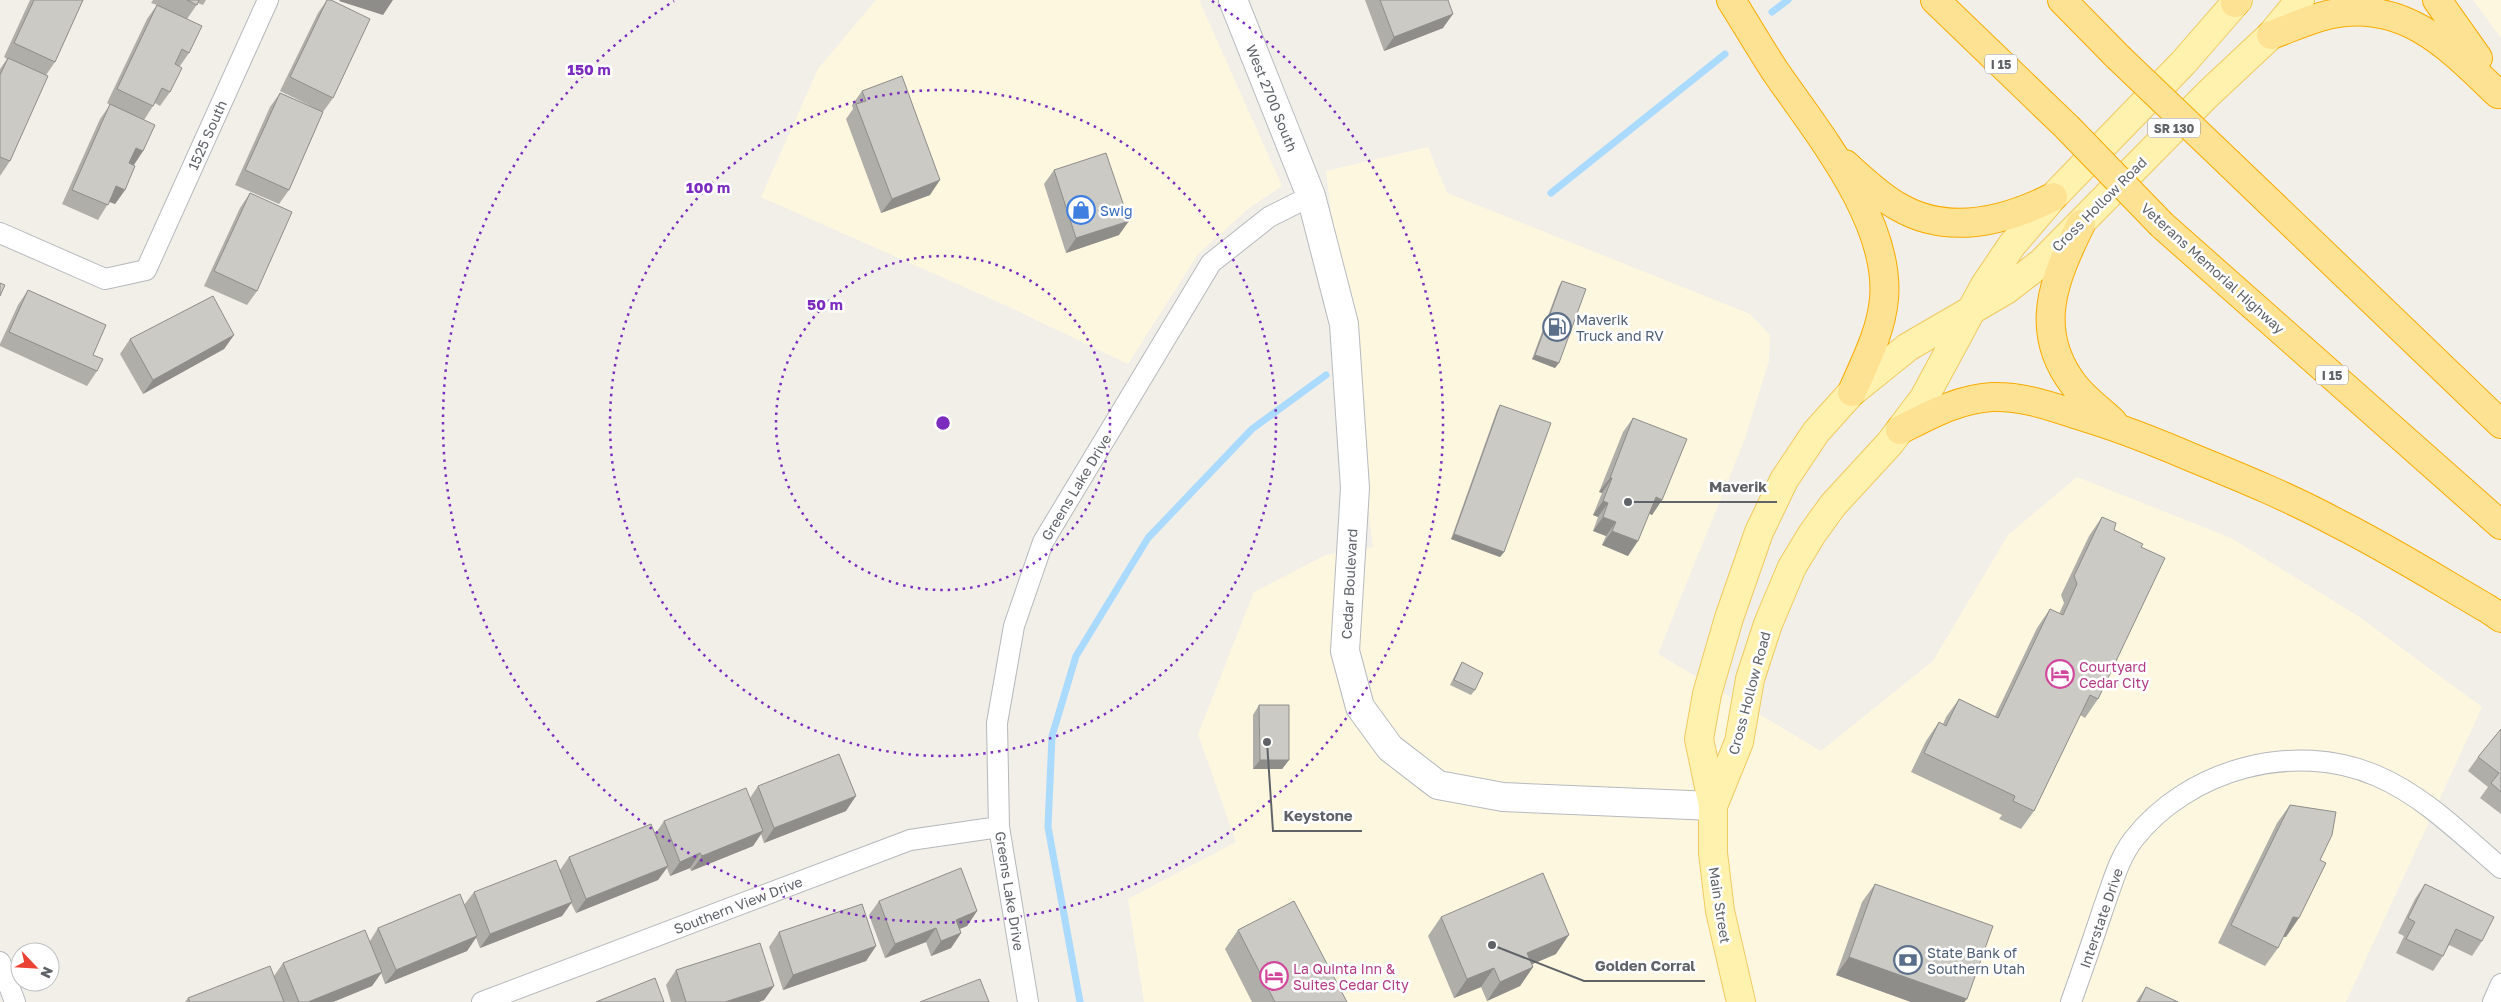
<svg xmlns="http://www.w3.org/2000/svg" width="2501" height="1002" font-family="'Golos Text',sans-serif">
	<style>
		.commercial { fill: #fef7e0 }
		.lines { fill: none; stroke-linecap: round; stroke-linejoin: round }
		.stream { stroke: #aadaff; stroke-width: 7 }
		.street-casing { stroke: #b5b8bc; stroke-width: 22 }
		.secondary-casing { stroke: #b6babf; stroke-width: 30 }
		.primary-casing { stroke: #f2c960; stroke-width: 30 }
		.highway-casing { stroke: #f9ab00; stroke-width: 30 }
		.street { stroke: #fff; stroke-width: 20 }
		.secondary { stroke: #fff; stroke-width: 28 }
		.primary { stroke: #fff2af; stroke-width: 28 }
		.highway { stroke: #fde293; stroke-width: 28 }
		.highway-bridge-casing { stroke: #f9ab00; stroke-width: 30; stroke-linecap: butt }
		.highway-bridge { stroke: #fde293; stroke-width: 28 }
		.wall { fill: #afaea9 }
		.shaded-wall { fill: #8f8d8a }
		.building { fill: #cccac5; stroke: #8f8d8a }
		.ring { fill: none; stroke: #7b2cbf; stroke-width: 2.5; stroke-dasharray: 2.5 5 }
		.labels { text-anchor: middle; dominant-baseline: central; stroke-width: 5; stroke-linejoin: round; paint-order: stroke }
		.shield { fill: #fff; stroke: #8f9295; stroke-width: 1 }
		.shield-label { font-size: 12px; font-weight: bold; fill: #5f6368 }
		.street-label { font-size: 14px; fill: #5f6368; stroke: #fff }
		.shop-label { font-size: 14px; fill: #366cbe; stroke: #fff; text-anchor: start }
		.service-label { font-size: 14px; fill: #4e5e75; stroke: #fff; text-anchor: start }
		.hotel-label { font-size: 14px; fill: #b23c85; stroke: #fff; text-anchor: start }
		.centre { fill: #7b2cbf; stroke: #fff; stroke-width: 2.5 }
		.ring-label { font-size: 15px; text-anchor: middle; font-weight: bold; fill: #7b2cbf; stroke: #fff; stroke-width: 5; stroke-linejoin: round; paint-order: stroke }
		.leader { fill: none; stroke: #5f6368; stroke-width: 2 }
		.callout-dot { fill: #5f6368; stroke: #fff; stroke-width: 2 }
		.callout-label { font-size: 15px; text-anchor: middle; font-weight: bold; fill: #5f6368; stroke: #fff; stroke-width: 5; stroke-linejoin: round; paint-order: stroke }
	</style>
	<rect width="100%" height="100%" fill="#f1efe8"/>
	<path class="commercial" d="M876 0H1199L1282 186 1249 208 1198 254 1128 364 1007 306 761 197 818 69Z
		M2473 0H2501V38Z
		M1428 147 1447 193 1750 314 1770 335 1769 361 1744 441 1658 654 1821 751 1933 661 2008 535 2077 477 2231 538 2358 616 2482 707 2346 1002H1144L1128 899 1236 842 1198 734 1254 592 1326 555 1373 547 1326 171Z"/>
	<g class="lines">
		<path class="stream" d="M1772 12 1788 0
			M1551 193 1725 54
			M1080 1002 1048 827 1052 736 1076 656 1148 538 1252 429 1326 375"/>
		<defs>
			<path id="street" d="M0 233 105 279 146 270 268 0
				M0 962 15 1002
				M482 1002 910 840 999 827
				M1028 1002 999 827 997 723 1014 626 1043 542 1211 263 1269 217 1311 196
				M2071 1002C2082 971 2093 940 2103 909 2112 885 2118 860 2133 840 2188 769 2294 740 2377 776 2424 796 2462 835 2501 868
				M2493 1002 2501 984"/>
			<path id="secondary" d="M1233 0 1311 196 1344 324 1355 488 1345 651 1360 707 1390 748 1438 785 1503 797 1713 806"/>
			<path id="primary" d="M1713 806 1739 742 1750 679 1768 624 1792 567 1812 534 1833 505 1890 443 1924 398 1985 285 2012 245 2053 197 2183 63 2238 0
				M1741 1002 1720 911 1713 853V806L1699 739 1707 694 1729 618 1759 532 1784 480 1816 432 1852 392 1908 347 2006 290 2041 263 2208 94 2271 35 2300 0"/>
			<path id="highway" d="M1731 0C1746 24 1760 48 1775 71 1817 132 1891 221 1884 299 1881 332 1865 362 1852 392
				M1935 0 2067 127
				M2062 0 2118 57
				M2437 0 2478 58
				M2235 3 2237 0
				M2271 35C2291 28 2311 18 2332 14 2406 0 2450 48 2498 94
				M1845 164C1862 179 1879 196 1899 207 1949 236 2005 221 2053 197
				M2230 164 2501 424
				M2081 224C2054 279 2032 330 2074 385 2085 399 2100 410 2113 422
				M2162 225 2501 525
				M1900 430C1930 415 1958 399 1992 397 2026 396 2055 408 2087 418 2123 429 2158 443 2193 458 2242 478 2291 498 2337 523 2389 549 2438 580 2488 609L2501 618"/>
		</defs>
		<use href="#street" class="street-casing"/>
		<use href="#secondary" class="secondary-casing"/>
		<use href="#primary" class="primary-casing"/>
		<use href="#highway" class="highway-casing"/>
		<use href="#street" class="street"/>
		<use href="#secondary" class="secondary"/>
		<use href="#primary" class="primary"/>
		<use href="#highway" class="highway"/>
		<defs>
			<path id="highway-bridge" d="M2118 57 2230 164
				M2067 127 2162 225"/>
		</defs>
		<use href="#highway-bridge" class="highway-bridge-casing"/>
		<use href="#highway-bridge" class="highway-bridge"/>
	</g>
	<path class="wall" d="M30 0H83L55 62 46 75 10 161 0 176V69L7 59 4 57Z
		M153 0H206L203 5 198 3 187 19 189 53 180 66 170 92 160 106 155 103 144 120 143 151 134 165 125 190 115 204 109 202 98 220 62 204 100 119 110 105 107 103 147 19 157 5 151 3Z
		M327 0 333 98 323 112 289 190 279 204 235 185 270 107 280 93 315 108 280 91 318 13Z
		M1365 0H1448L1443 28 1384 51Z
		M862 91 930 195 881 213 846 119 853 109 852 105Z
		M1054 170 1119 235 1066 253 1044 184Z
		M250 193 257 291 247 305 204 286 240 208Z
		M1562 281 1555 368 1532 359 1559 286Z
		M28 290 93 355 97 371 87 386 0 346V344L18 305Z
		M234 335 224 349 143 394 120 354 130 339Z
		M1500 405 1504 552 1500 557 1451 539 1497 410Z
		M1633 418 1662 500 1652 515 1649 513 1628 556 1602 545 1606 536 1593 531 1598 517 1593 515 1602 493 1599 492 1623 432Z
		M2102 517 2114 530 2141 547 2098 699 2085 718 2080 715 2034 811 2021 829 1999 819 2002 815 1911 772 1926 741 1939 722 1943 724 1946 717 1959 699 1995 716 2037 628 2050 609 2059 614 2064 603 2061 595 2089 536Z
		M1462 662 1475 690 1471 695 1450 685 1459 667Z
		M1259 705 1289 760 1282 769H1253V715Z
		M2501 729V814L2480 798 2488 787 2468 771 2478 757Z
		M758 786 846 811 764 843 761 834 753 846 691 871 690 868 670 876 667 868 658 880 576 913 571 903 562 916 480 948 476 938 467 951 385 984 381 973 372 986 333 1002H185L188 998 274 976 283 963 370 941 378 928 464 905 474 892 560 870 569 857 655 834 664 821 750 798Z
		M2290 805 2320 860 2286 937 2283 936 2278 948 2265 966 2218 943 2277 823Z
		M1875 884 1967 999 1964 1002H1911L1836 975 1862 902Z
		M2425 884 2482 941 2472 956 2449 945 2443 956 2433 971 2396 953 2404 936 2398 933 2415 899Z
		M879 901 977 911 967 926 960 929 961 933 951 948 931 956 926 942 885 958 869 915Z
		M1441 917 1556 954 1532 964 1533 967 1520 986 1487 1001 1481 987 1454 998 1428 936Z
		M1238 930 1347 1002H1252L1225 949Z
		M779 932 876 946 866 961 783 990 769 947Z
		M676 970 774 986 764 1000 759 1002H671L666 985Z
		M2146 987 2178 1002H2136Z"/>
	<path class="shaded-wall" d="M340 0H393L383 15 339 1Z
		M1453 14 1443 28 1384 51 1394 37Z
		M136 148 143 151 133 166 125 163Z
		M940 180 930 195 881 213 892 199Z
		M116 186 125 190 115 204 106 200Z
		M1129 221 1119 235 1066 253 1076 238Z
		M234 335 224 349 143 394 153 380Z
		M1535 355 1559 363 1555 368 1532 359Z
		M1610 478H1612L1602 493 1599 492Z
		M1656 497 1662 500 1652 515 1646 512Z
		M1603 501 1608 503 1598 517 1593 515Z
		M1603 517 1616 522 1606 536 1593 531Z
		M1612 531 1638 541 1628 556 1602 545Z
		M1454 534 1504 552 1500 557 1451 539Z
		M1260 760H1289L1282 769H1253Z
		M856 796 846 811 764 843 774 828Z
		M763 831 753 846 691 871 702 856Z
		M700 853 690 868 670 876 680 862Z
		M668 866 658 880 576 913 586 899Z
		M572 902 562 916 480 948 490 934Z
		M977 911 967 926 946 934 956 920Z
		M2293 917 2299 918 2286 937 2279 936Z
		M936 928 926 942 885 958 895 944Z
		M961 933 951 948 931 956 941 941Z
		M1569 935 1556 954 1514 972 1527 953Z
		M477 936 467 951 385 984 396 970Z
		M876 946 866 961 783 990 793 975Z
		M1849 957 1967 999 1964 1002H1911L1836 975Z
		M1533 967 1520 986 1487 1001 1500 982Z
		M1494 968 1481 987 1454 998 1467 979Z
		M382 972 372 986 333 1002H308Z
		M774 986 764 1000 759 1002H725Z"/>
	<path class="building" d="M34 0H83L55 62 14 43Z
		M187 0H199L197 5Z
		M327 0H331L370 19 333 98 290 77Z
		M1380 0H1448L1453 14 1394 37Z
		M157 5 202 26 189 53 182 49 175 64 182 68 170 92 162 88 153 106 117 89Z
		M8 58 48 76 10 161 0 157V75Z
		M902 76 940 180 892 199 856 104 866 101 862 91Z
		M280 93 323 112 289 190 245 170Z
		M110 104 155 125 143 151 136 148 129 163 135 166 125 190 116 186 108 205 72 190Z
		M1106 153 1129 221 1076 238 1054 170Z
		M250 193 292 212 257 291 214 271Z
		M1562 281 1586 289 1559 363 1535 355Z
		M0 283 5 285 0 296Z
		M28 290 106 325 93 355 103 359 97 371 9 332Z
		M213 296 234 335 153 380 130 339Z
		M1500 405 1551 423 1504 552 1454 534Z
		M1633 418 1687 439 1662 500 1656 497 1638 541 1612 531 1616 522 1603 517 1608 503 1603 501 1612 478H1610Z
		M2102 517 2116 523 2114 530 2143 544 2141 547 2165 558 2098 699 2090 695 2034 811 2013 801 2015 796 1924 753 1939 722 1946 726 1959 699 1998 718 2050 609 2063 615 2077 584 2074 576Z
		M1462 662 1483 673 1475 690 1454 680Z
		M1259 705H1289V760H1260Z
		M2501 729V792L2491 783 2499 773 2478 757Z
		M839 754 856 796 774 828 758 786Z
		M746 788 763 831 702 856 700 853 680 862 664 821Z
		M2290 805 2336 812 2332 835 2320 860 2326 863 2299 918 2293 917 2278 948 2231 925Z
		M651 824 668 866 586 899 569 857Z
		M556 860 572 902 490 934 474 892Z
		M961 868 977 911 956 920 961 933 941 941 936 928 895 944 879 901Z
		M1543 873 1569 935 1527 953 1533 967 1500 982 1494 968 1467 979 1441 917Z
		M1875 884 1993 926 1967 999 1849 957Z
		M2425 884 2494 917 2482 941 2456 929 2443 956 2406 939 2415 922 2408 918Z
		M460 894 477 936 396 970 378 928Z
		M1294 901 1347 1002H1275L1238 930Z
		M862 904 876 946 793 975 779 932Z
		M365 930 382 972 308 1002H299L283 963Z
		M760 943 774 986 725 1002H686L676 970Z
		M270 966 284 1002H190L188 998Z
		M655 978 664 1002H596Z
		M980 979 989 1002H920Z
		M2146 987 2178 1002H2139Z"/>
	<g class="ring">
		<circle cx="943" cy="423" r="167"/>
		<circle cx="943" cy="423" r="333"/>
		<path d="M1212 1A500 500 0 1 1 674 1"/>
	</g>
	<defs>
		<symbol id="shop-ring" viewBox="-11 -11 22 22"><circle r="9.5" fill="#fff" stroke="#3f7fe0" stroke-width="1.5"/><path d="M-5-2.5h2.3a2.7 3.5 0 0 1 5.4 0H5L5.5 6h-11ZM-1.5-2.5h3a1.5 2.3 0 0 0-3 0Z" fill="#3f7fe0"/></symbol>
		<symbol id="fuel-ring" viewBox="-11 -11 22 22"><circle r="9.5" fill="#fff" stroke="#5c6f8a" stroke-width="1.5"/><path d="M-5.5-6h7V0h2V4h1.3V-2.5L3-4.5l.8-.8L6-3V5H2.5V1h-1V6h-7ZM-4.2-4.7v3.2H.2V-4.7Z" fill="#5c6f8a"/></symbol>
		<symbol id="hotel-ring" viewBox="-11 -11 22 22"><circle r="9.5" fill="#fff" stroke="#d1479c" stroke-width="1.5"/><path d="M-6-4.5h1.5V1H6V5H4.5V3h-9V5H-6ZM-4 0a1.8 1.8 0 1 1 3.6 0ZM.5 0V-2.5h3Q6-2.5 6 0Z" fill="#d1479c"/></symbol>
		<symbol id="bank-ring" viewBox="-11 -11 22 22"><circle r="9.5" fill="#fff" stroke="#5c6f8a" stroke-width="1.5"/><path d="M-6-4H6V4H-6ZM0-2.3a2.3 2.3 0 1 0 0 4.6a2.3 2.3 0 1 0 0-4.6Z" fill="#5c6f8a"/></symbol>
	</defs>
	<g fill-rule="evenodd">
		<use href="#shop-ring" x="1065" y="194" width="32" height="32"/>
		<use href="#fuel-ring" x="1541" y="311" width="32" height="32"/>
		<use href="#hotel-ring" x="2044" y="658" width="32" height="32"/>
		<use href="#bank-ring" x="1892" y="944" width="32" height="32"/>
		<use href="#hotel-ring" x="1258" y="960" width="32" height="32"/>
	</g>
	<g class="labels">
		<g class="shield">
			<rect x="1985" y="54.5" width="32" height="19" rx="4"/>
			<rect x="2148" y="118.5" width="52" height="19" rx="4"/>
			<rect x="2316" y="365.5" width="32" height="19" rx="4"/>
		</g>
		<g class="shield-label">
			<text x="2001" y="64">I 15</text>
			<text x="2174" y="128">SR 130</text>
			<text x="2332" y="375">I 15</text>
		</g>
		<g class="street-label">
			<text transform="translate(1272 98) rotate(68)">West 2700 South</text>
			<text transform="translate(207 135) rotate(-66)">1525 South</text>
			<text transform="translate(2099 204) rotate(-45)">Cross Hollow Road</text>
			<text transform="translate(2213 268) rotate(42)">Veterans Memorial Highway</text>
			<text transform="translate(1076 487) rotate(-59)">Greens Lake Drive</text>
			<text transform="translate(1349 584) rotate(-87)">Cedar Boulevard</text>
			<text transform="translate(1749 693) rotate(-75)">Cross Hollow Road</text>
			<text transform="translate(1010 891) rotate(81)">Greens Lake Drive</text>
			<text transform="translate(738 905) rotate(-21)">Southern View Drive</text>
			<text transform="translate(1720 905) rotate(81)">Main Street</text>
			<text transform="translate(2101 918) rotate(-71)">Interstate Drive</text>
		</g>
		<g class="shop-label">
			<text x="1100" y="210">Swig</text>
		</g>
		<g class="service-label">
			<text x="1576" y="319">Maverik<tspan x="1576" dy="16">Truck and RV</tspan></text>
			<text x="1927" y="952">State Bank of<tspan x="1927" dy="16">Southern Utah</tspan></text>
		</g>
		<g class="hotel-label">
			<text x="2079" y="666">Courtyard<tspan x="2079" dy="16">Cedar City</tspan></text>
			<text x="1293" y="968">La Quinta Inn &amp;<tspan x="1293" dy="16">Suites Cedar City</tspan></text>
		</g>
	</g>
	<circle cx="943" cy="423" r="8" class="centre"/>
	<g class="ring-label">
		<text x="589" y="75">150 m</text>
		<text x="708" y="193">100 m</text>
		<text x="825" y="310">50 m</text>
	</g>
	<path class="leader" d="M1628 502L1699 502H1777M1267 742L1273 831H1362M1492 945L1584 981H1705"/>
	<g class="callout-dot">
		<circle cx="1628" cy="502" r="5"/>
		<circle cx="1267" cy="742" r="5"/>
		<circle cx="1492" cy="945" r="5"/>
	</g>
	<g class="callout-label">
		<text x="1738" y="492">Maverik</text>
		<text x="1318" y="821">Keystone</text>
		<text x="1645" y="971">Golden Corral</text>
	</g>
	<g transform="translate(35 967) rotate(115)"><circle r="24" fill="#ffffff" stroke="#bfc1c3"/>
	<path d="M0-4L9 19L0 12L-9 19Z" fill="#ea4335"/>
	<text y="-8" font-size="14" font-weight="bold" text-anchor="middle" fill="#5f6368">N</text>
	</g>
</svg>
